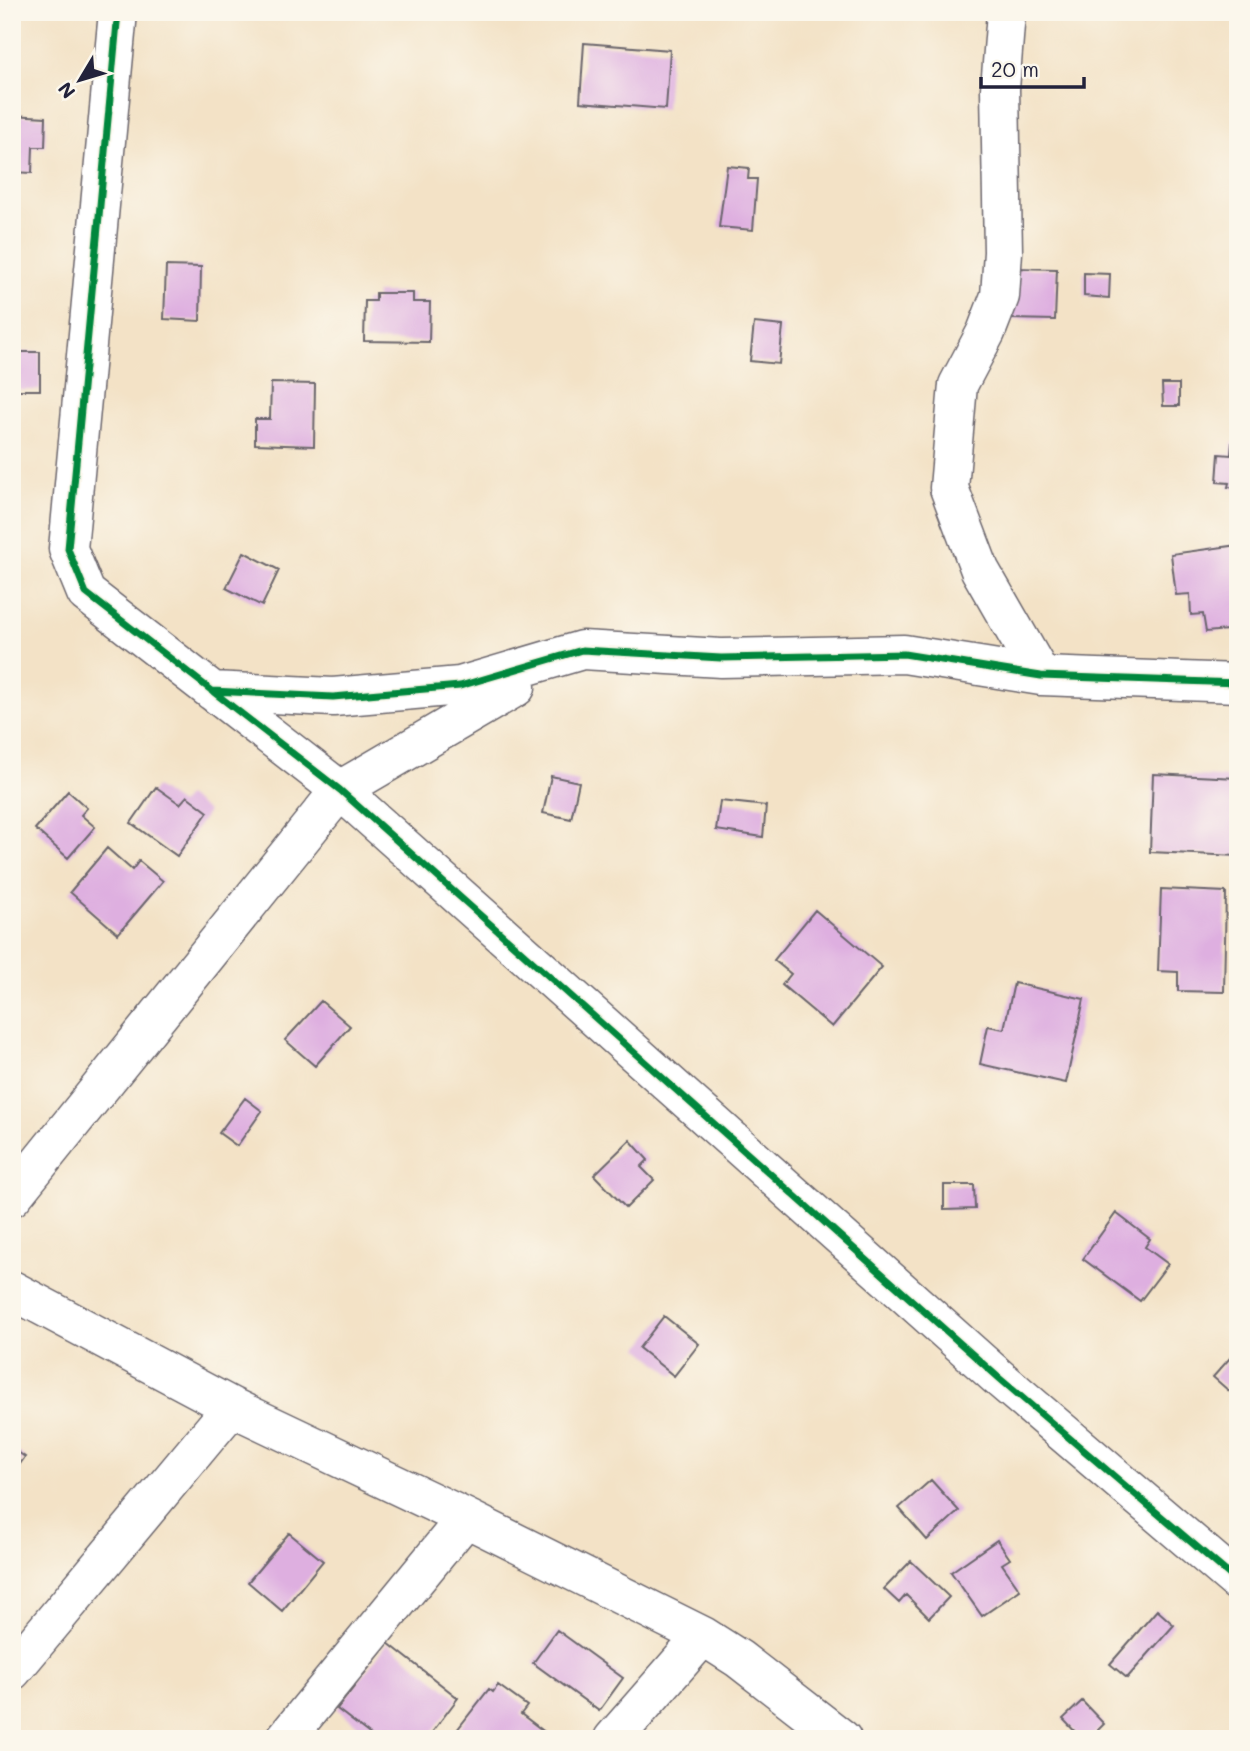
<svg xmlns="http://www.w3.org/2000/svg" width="1250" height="1751" font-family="Mali,sans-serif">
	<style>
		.building { fill: #deafe0 }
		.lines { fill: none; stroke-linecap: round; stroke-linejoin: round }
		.street-casing { stroke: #6b656c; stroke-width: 41 }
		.street { stroke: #fff; stroke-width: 38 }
		.cycleway-casing { stroke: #fbf7ec; stroke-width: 11 }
		.cycleway { stroke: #00873e; stroke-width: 7 }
	</style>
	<rect width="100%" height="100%" fill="#fbf7ec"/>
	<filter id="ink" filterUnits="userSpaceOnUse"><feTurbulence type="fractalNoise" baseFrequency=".0143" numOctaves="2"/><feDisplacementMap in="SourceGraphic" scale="14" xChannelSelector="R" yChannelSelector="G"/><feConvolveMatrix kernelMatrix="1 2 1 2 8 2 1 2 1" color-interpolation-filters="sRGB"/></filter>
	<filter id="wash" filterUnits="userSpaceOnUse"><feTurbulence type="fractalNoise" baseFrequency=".00686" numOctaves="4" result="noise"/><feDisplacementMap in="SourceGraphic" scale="28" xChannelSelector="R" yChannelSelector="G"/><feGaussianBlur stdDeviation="1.57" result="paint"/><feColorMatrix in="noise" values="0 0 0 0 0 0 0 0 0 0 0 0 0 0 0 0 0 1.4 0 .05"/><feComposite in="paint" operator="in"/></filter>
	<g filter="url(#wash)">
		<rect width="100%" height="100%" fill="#f3e2c6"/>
		<g id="blocks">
			<path class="building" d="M584 43 670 50 666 109 580 102Z
				M12 115 46 117 45 147H33L32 173 12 172Z
				M727 166 749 168 748 179H757L753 230 719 227Z
				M166 266 201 267 200 321 164 319Z
				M1013 268 1057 269 1055 320 1011 319Z
				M1084 273 1110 274 1109 298 1084 296Z
				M376 293H413V302H430L429 342 364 341 365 301H376Z
				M754 323 783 326 779 364 750 361Z
				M12 352H40V390H12Z
				M271 383 315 384 314 446 255 444V419H270Z
				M1162 384H1179V406H1163Z
				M1232 443H1238V488L1228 487 1229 483 1217 482 1219 454 1231 455Z
				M1238 545V629L1206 632 1203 614 1191 615 1190 594 1176 595 1171 554Z
				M244 552 279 570 262 606 226 588Z
				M1153 774 1238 778V856L1150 852Z
				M551 776 579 782 571 819 543 813Z
				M156 787 180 804 187 796 208 812 177 856 131 823Z
				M68 791 87 808 81 815 95 827 68 858 35 829Z
				M720 801 766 806 763 837 716 830Z
				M107 848 132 870 139 861 163 881 118 934 70 892Z
				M1161 889 1226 892 1224 992 1178 991V972L1158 971Z
				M815 910 882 967 832 1027 782 985 791 974 774 960Z
				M1014 983 1084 999 1066 1083 980 1064 988 1026 1004 1029Z
				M321 1001 350 1026 315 1066 285 1040Z
				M245 1098 262 1111 237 1146 219 1133Z
				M630 1140 648 1160 641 1167 654 1180 626 1208 594 1175Z
				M944 1185H974L975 1209 944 1210Z
				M1116 1213 1150 1239 1145 1247 1168 1264 1140 1301 1083 1259Z
				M664 1316 699 1344 674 1376 639 1348Z
				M1238 1349V1399L1213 1377Z
				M12 1448 25 1457 12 1475Z
				M931 1480 959 1511 927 1540 899 1508Z
				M289 1533 323 1561 282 1611 248 1582Z
				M997 1540 1010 1559 1002 1564 1020 1590 982 1616 951 1572Z
				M911 1561 949 1597 929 1618 906 1595 899 1603 884 1589Z
				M1157 1610 1174 1625 1127 1678 1110 1664Z
				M557 1630 623 1678 599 1711 533 1663Z
				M388 1643 458 1698 427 1739H376L337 1709Z
				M498 1685 527 1706 521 1714 546 1733 542 1739H450L489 1689 493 1692Z
				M1082 1701 1104 1724 1089 1739H1082L1063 1719Z"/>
		</g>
	</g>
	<g filter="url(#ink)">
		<use href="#blocks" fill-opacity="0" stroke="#6b656c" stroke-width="2"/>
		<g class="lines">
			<defs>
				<path id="street" d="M118 12 68 549 86 593 340 790 999 1378 1238 1582
					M1006 12 1000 89 1003 252 1000 296 986 332 958 385 949 488 980 570 1041 676
					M212 691 333 697 460 686 582 650 721 658 904 654 1041 676 1238 683
					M12 1197 340 790 516 687
					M12 1290 232 1407 466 1518 703 1636 739 1659 842 1739
					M12 1671 232 1407
					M285 1739 466 1518
					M613 1739 703 1636"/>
			</defs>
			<use href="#street" class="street-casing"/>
			<use href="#street" class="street"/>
			<defs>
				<path id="cycleway" d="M118 12 68 549 86 593 340 790 999 1378 1238 1582
					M212 691 333 697 460 686 582 650 721 658 904 654 1041 676 1238 683"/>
			</defs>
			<use href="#cycleway" class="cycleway-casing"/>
			<use href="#cycleway" class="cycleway"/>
		</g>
	</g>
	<rect width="1250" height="1751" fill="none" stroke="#fbf7ec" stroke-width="42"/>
	<g transform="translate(80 80) rotate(232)" stroke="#fbf7ec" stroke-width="5" paint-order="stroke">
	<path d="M0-5L12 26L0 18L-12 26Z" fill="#22223b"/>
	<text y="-10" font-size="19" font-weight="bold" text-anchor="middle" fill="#22223b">N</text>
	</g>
	<path d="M981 77v10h103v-10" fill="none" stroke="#22223b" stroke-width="3.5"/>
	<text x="991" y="77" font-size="21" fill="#22223b" stroke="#fbf7ec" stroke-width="5" paint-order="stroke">20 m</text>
</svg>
